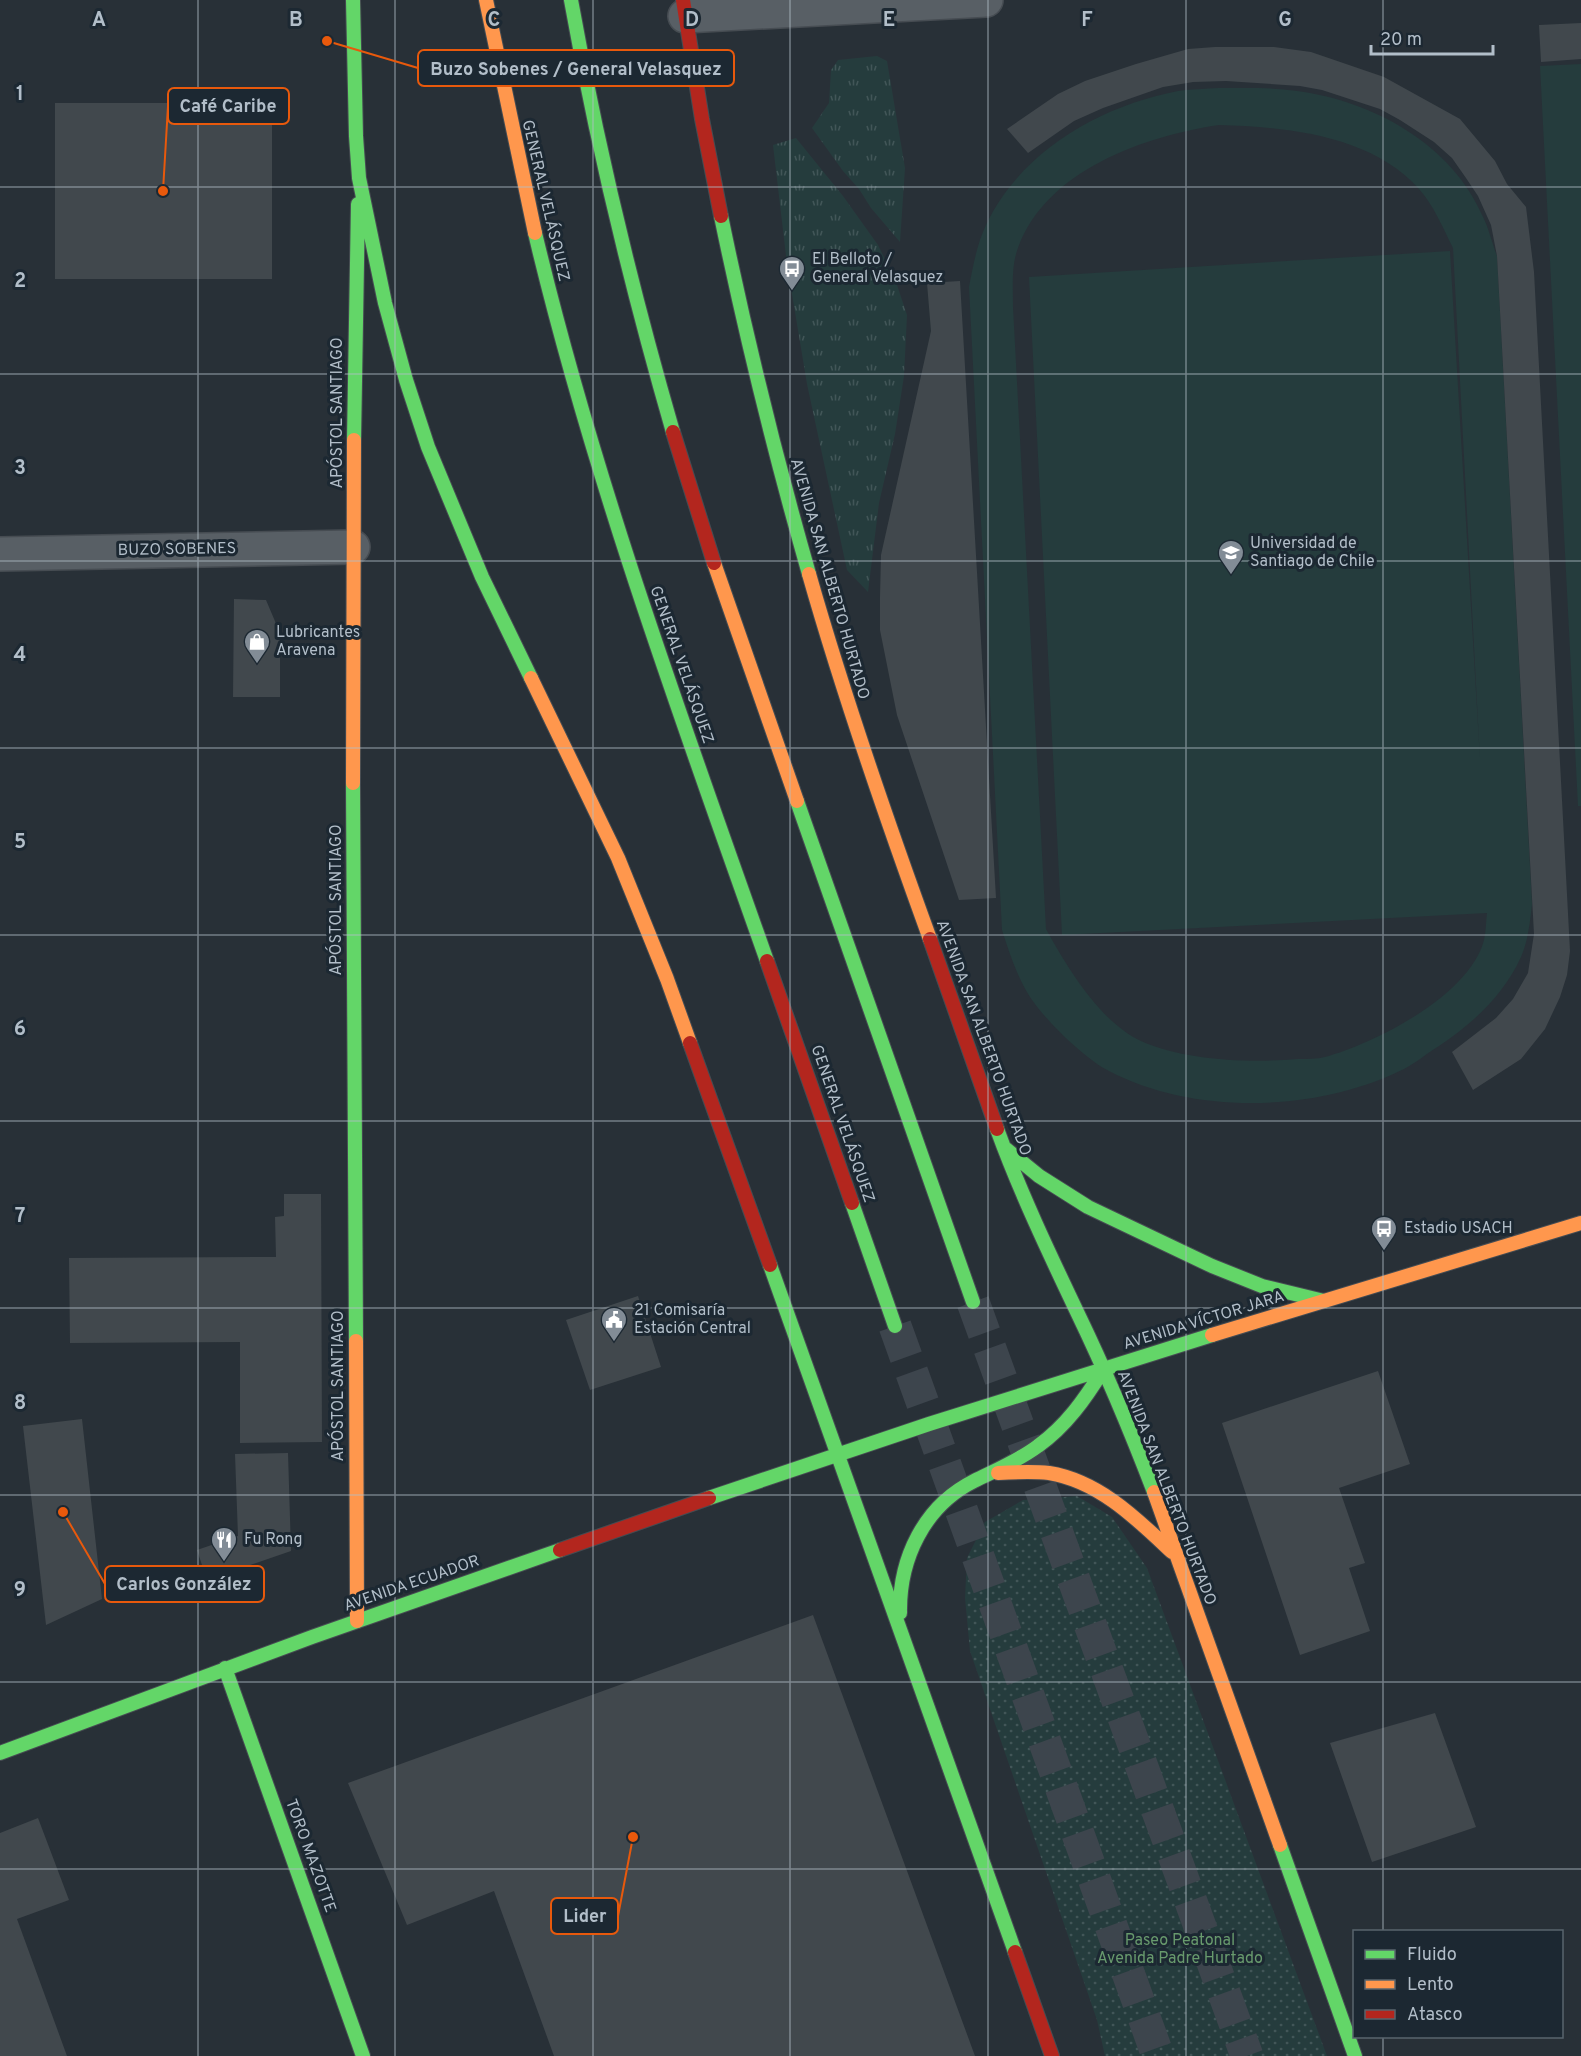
<svg xmlns="http://www.w3.org/2000/svg" width="1581" height="2056" font-family="Overpass,sans-serif">
	<style>
		.grass { fill: url(#grass-tufts) }
		.park { fill: url(#park-dots) }
		.pitch { fill: #253c3d; fill-rule: evenodd }
		.building { fill: #41484d }
		.lines { fill: none; stroke-linecap: round; stroke-linejoin: round }
		.highway-tunnel { stroke: #3d454d; stroke-width: 33; stroke-dasharray: 33 16; stroke-linecap: butt }
		.street-casing { stroke: #464c52; stroke-width: 36 }
		.fast-casing { stroke: #464c52; stroke-width: 16 }
		.slow-casing { stroke: #464c52; stroke-width: 16 }
		.jam-casing { stroke: #464c52; stroke-width: 16 }
		.street { stroke: #585f65; stroke-width: 33 }
		.fast { stroke: #63d668; stroke-width: 14 }
		.slow { stroke: #ff974d; stroke-width: 14 }
		.jam { stroke: #b3261e; stroke-width: 14 }
		.grid { fill: none; stroke: #b2bec9; stroke-width: 1.5; stroke-opacity: 0.55 }
		.labels { text-anchor: middle; dominant-baseline: central; stroke-width: 6; stroke-linejoin: round; paint-order: stroke }
		.street-label { font-size: 16px; fill: #b2bec9; stroke: #1c2832 }
		.poi-label { font-size: 16px; fill: #b2bec9; stroke: #1c2832; text-anchor: start }
		.park-label { font-size: 16px; fill: #689a6d; stroke: #1c2832 }
		.grid-label { font-size: 20px; text-anchor: middle; font-weight: bold; fill: #b2bec9; stroke: #1c2832; stroke-width: 6; stroke-linejoin: round; paint-order: stroke }
		.leader { fill: none; stroke: #e8590c; stroke-width: 2 }
		.callout-dot { fill: #e8590c; stroke: #1c2832; stroke-width: 2 }
		.callout { fill: #1c2832; stroke: #e8590c; stroke-width: 2 }
		.callout-label { font-size: 18px; text-anchor: middle; font-weight: bold; fill: #b2bec9 }
	</style>
	<defs>
		<pattern id="grass-tufts" width="24" height="20" patternUnits="userSpaceOnUse" patternTransform="scale(1.5)"><rect width="24" height="20" fill="#253c3d"/><path d="M3 7l-1-3M5 7V3M7 7l1-3M15 17l-1-3M17 17v-4M19 17l1-3" fill="none" stroke="#425658"/></pattern>
		<pattern id="park-dots" width="8" height="8" patternUnits="userSpaceOnUse" patternTransform="scale(1.5)"><rect width="8" height="8" fill="#253c3d"/><path d="M2 2h.1M6 6h.1" fill="none" stroke="#425658" stroke-width="1.8" stroke-linecap="round"/></pattern>
	</defs>
	<rect width="100%" height="100%" fill="#283037"/>
	<path class="grass" d="M877 56 887 61 905 168 900 242 871 208 859 189 843 171 812 128 829 103 831 70 838 60Z
		M796 138 843 196 878 245 896 282 907 315 904 376 895 434 879 503 868 592 847 570 807 384 787 264 773 145Z"/>
	<path class="park" d="M1077 1496 1112 1517 1147 1568 1327 2056H1105L1097 2020 970 1651 965 1598 967 1558 985 1522 1023 1500Z"/>
	<path class="pitch" d="M1581 64V806H1578L1540 66Z
		M1219 88C1245 88 1271 87 1297 91 1373 101 1452 144 1483 217 1489 229 1492 243 1497 256L1532 904C1530 922 1528 941 1521 957 1503 996 1473 1023 1439 1046 1427 1053 1416 1063 1404 1069 1318 1112 1195 1116 1109 1071 1085 1059 1045 1020 1030 997 1017 977 1009 952 1002 930L969 287C973 266 977 244 986 225 1021 151 1100 106 1178 91 1191 89 1205 89 1219 88ZM1219 125C1286 127 1371 135 1419 189 1434 206 1443 228 1453 248L1480 760 1450 251 1029 277 1062 935 1487 913C1486 921 1486 931 1484 940 1470 995 1376 1043 1325 1057 1317 1059 1307 1059 1298 1059 1251 1063 1185 1061 1141 1041 1100 1022 1067 967 1046 929L1013 307C1013 288 1011 266 1018 248 1046 170 1145 136 1219 125Z"/>
	<path class="building" d="M1581 23V59L1541 62 1539 25Z
		M1215 47H1274L1311 52 1384 77 1460 119 1495 161 1507 184 1526 207 1534 272 1570 951 1567 975 1560 997 1545 1029 1521 1059 1473 1090 1452 1052 1496 1018 1513 999 1528 973 1534 934 1497 256 1491 225 1478 196 1466 178 1452 158 1434 142 1400 120 1380 109 1322 90 1300 86 1226 81 1193 82 1163 87 1103 108 1074 121 1028 153 1007 129 1058 94 1085 81 1136 64 1188 49Z
		M55 103H272V279H55Z
		M960 281 996 898 959 900 897 715 880 630V597L881 555 931 331 927 283Z
		M234 599 266 600 280 633V697H233Z
		M284 1194H321L322 1442 240 1443V1342L70 1343 69 1258 276 1257 275 1217 284 1216Z
		M638 1296 661 1367 590 1390 566 1320Z
		M1378 1371 1410 1464 1339 1488 1365 1563 1349 1568 1370 1631 1300 1655 1222 1423Z
		M82 1419 102 1599 46 1625 23 1426Z
		M288 1453 291 1551 207 1580 197 1550 238 1536 235 1454Z
		M813 1615 975 2056H554L494 1891 407 1925 348 1783Z
		M1435 1713 1476 1827 1372 1862 1330 1743Z
		M38 1818 69 1900 17 1919 67 2056H0V1833Z"/>
	<g class="lines">
		<path class="highway-tunnel" d="M973 1302 1247 2056
			M895 1326 1158 2056"/>
		<defs>
			<path id="street" d="M685 16 986 0
				M0 554 353 547"/>
			<path id="fast" d="M353 0 356 136 359 178 385 303 406 380 428 447 482 577 531 678
				M571 0C597 146 632 290 673 432
				M721 216C746 337 775 455 809 574
				M535 233C594 481 682 720 767 961
				M354 440 358 204
				M353 783 356 1341
				M797 801 973 1302
				M997 1129C1020 1192 1049 1253 1078 1314 1106 1372 1131 1432 1154 1492
				M1006 1149 1039 1176 1088 1207 1212 1266 1262 1286 1324 1301
				M852 1203 895 1326
				M770 1265 1015 1952
				M709 1498 929 1424 1212 1335
				M900 1613C899 1559 924 1506 974 1481 996 1470 1018 1461 1038 1446 1066 1426 1085 1399 1103 1370
				M225 1668 363 2056
				M0 1753 312 1637 560 1550
				M1280 1845 1355 2056"/>
			<path id="slow" d="M486 0 535 233
				M714 563 797 801
				M809 574C844 697 886 818 930 939
				M531 678 618 858 667 979 690 1043
				M353 783 354 440
				M1212 1335 1581 1223
				M356 1341 357 1621
				M998 1473C1015 1472 1032 1471 1049 1473 1099 1481 1137 1519 1172 1552
				M1154 1492 1280 1845"/>
			<path id="jam" d="M683 0 702 119 721 216
				M673 432 714 563
				M930 939 997 1129
				M767 961 852 1203
				M690 1043 770 1265
				M560 1550 709 1498
				M1015 1952 1052 2056"/>
		</defs>
		<use href="#street" class="street-casing"/>
		<use href="#fast" class="fast-casing"/>
		<use href="#slow" class="slow-casing"/>
		<use href="#jam" class="jam-casing"/>
		<use href="#street" class="street"/>
		<use href="#fast" class="fast"/>
		<use href="#slow" class="slow"/>
		<use href="#jam" class="jam"/>
	</g>
	<path class="grid" d="M198 0V2056M395 0V2056M593 0V2056M790 0V2056M988 0V2056M1186 0V2056M1383 0V1932M0 187H1581M0 374H1581M0 561H1581M0 748H1581M0 935H1581M0 1121H1581M0 1308H1581M0 1495H1581M0 1682H1581M0 1869H1581M1383 2036V2056"/>
	<defs>
		<symbol id="bus-pin" viewBox="-11 -11 22 30"><path d="M0 17L-7.5 6A9.5 9.5 0 1 1 7.5 6Z" fill="#828c96" stroke="#1c2832"/><path d="M-5-6H5V4H4V6H2V4H-2V6H-4V4H-5ZM-3.5-4V0h7V-4ZM-3.5 1.2v1.5H-2V1.2ZM2 1.2v1.5H3.5V1.2Z" fill="#fff"/></symbol>
		<symbol id="university-pin" viewBox="-11 -11 22 30"><path d="M0 17L-7.5 6A9.5 9.5 0 1 1 7.5 6Z" fill="#828c96" stroke="#1c2832"/><path d="M0-5L7-2L0 1L-7-2ZM-4 1L0 2.5L4 1V4Q0 6-4 4Z" fill="#fff"/></symbol>
		<symbol id="shop-pin" viewBox="-11 -11 22 30"><path d="M0 17L-7.5 6A9.5 9.5 0 1 1 7.5 6Z" fill="#828c96" stroke="#1c2832"/><path d="M-5-2.5h2.3a2.7 3.5 0 0 1 5.4 0H5L5.5 6h-11ZM-1.5-2.5h3a1.5 2.3 0 0 0-3 0Z" fill="#fff"/></symbol>
		<symbol id="civic-pin" viewBox="-11 -11 22 30"><path d="M0 17L-7.5 6A9.5 9.5 0 1 1 7.5 6Z" fill="#828c96" stroke="#1c2832"/><path d="M-.6-6.5H3V-4.5H.6V-3L4-1V1h2V6H-6V1h2V-1L-.6-3ZM-1.2 2.5V6h2.4V2.5Z" fill="#fff"/></symbol>
		<symbol id="restaurant-pin" viewBox="-11 -11 22 30"><path d="M0 17L-7.5 6A9.5 9.5 0 1 1 7.5 6Z" fill="#828c96" stroke="#1c2832"/><path d="M-5-6h1v4h1v-4h1v4h1v-4h1v5L-1.5 .5V6h-2V.5L-5-1ZM5-6V6H3V1.5H1.5Q1.5-4 5-6Z" fill="#fff"/></symbol>
	</defs>
	<g fill-rule="evenodd">
		<use href="#bus-pin" x="777" y="254" width="30" height="40"/>
		<use href="#university-pin" x="1216" y="538" width="30" height="40"/>
		<use href="#shop-pin" x="242" y="627" width="30" height="40"/>
		<use href="#bus-pin" x="1369" y="1214" width="30" height="40"/>
		<use href="#civic-pin" x="599" y="1305" width="30" height="40"/>
		<use href="#restaurant-pin" x="209" y="1525" width="30" height="40"/>
	</g>
	<g class="labels">
		<g class="street-label">
			<text transform="translate(545 201) rotate(77)">GENERAL VELÁSQUEZ</text>
			<text transform="translate(338 413) rotate(-90)">APÓSTOL SANTIAGO</text>
			<text transform="translate(177 550) rotate(-1)">BUZO SOBENES</text>
			<text transform="translate(829 579) rotate(74)">AVENIDA SAN ALBERTO HURTADO</text>
			<text transform="translate(681 665) rotate(71)">GENERAL VELÁSQUEZ</text>
			<text transform="translate(337 900) rotate(-90)">APÓSTOL SANTIAGO</text>
			<text transform="translate(983 1038) rotate(70)">AVENIDA SAN ALBERTO HURTADO</text>
			<text transform="translate(842 1124) rotate(71)">GENERAL VELÁSQUEZ</text>
			<text transform="translate(1204 1321) rotate(-17)">AVENIDA VÍCTOR JARA</text>
			<text transform="translate(339 1386) rotate(-90)">APÓSTOL SANTIAGO</text>
			<text transform="translate(1166 1488) rotate(69)">AVENIDA SAN ALBERTO HURTADO</text>
			<text transform="translate(412 1584) rotate(-19)">AVENIDA ECUADOR</text>
			<text transform="translate(310 1856) rotate(70)">TORO MAZOTTE</text>
		</g>
		<g class="poi-label">
			<text x="812" y="260">El Belloto /<tspan x="812" dy="18">General Velasquez</tspan></text>
			<text x="1250" y="544">Universidad de<tspan x="1250" dy="18">Santiago de Chile</tspan></text>
			<text x="276" y="633">Lubricantes<tspan x="276" dy="18">Aravena</tspan></text>
			<text x="1404" y="1229">Estadio USACH</text>
			<text x="634" y="1311">21 Comisaría<tspan x="634" dy="18">Estación Central</tspan></text>
			<text x="244" y="1540">Fu Rong</text>
		</g>
		<g class="park-label">
			<text x="1180" y="1941">Paseo Peatonal<tspan x="1180" dy="18">Avenida Padre Hurtado</tspan></text>
		</g>
	</g>
	<g class="grid-label">
		<text x="99" y="26">A</text>
		<text x="296" y="26">B</text>
		<text x="494" y="26">C</text>
		<text x="692" y="26">D</text>
		<text x="889" y="26">E</text>
		<text x="1087" y="26">F</text>
		<text x="1285" y="26">G</text>
		<text x="20" y="100">1</text>
		<text x="20" y="287">2</text>
		<text x="20" y="474">3</text>
		<text x="20" y="661">4</text>
		<text x="20" y="848">5</text>
		<text x="20" y="1035">6</text>
		<text x="20" y="1222">7</text>
		<text x="20" y="1409">8</text>
		<text x="20" y="1596">9</text>
	</g>
	<path class="leader" d="M327 41L418 68M163 191L168 106M63 1512L105 1584M633 1837L618 1916"/>
	<g class="callout-dot">
		<circle cx="327" cy="41" r="6"/>
		<circle cx="163" cy="191" r="6"/>
		<circle cx="63" cy="1512" r="6"/>
		<circle cx="633" cy="1837" r="6"/>
	</g>
	<g class="callout">
		<rect x="418" y="50" width="316" height="36" rx="6"/>
		<rect x="168" y="88" width="121" height="36" rx="6"/>
		<rect x="105" y="1566" width="159" height="36" rx="6"/>
		<rect x="551" y="1898" width="67" height="36" rx="6"/>
	</g>
	<g class="callout-label">
		<text x="576" y="75">Buzo Sobenes / General Velasquez</text>
		<text x="228" y="112">Café Caribe</text>
		<text x="184" y="1590">Carlos González</text>
		<text x="585" y="1922">Lider</text>
	</g>
	<rect x="1353" y="1930" width="210" height="108" fill="#1c2832" stroke="#58646e" stroke-width="1.5"/>
	<rect x="1365" y="1950" width="30" height="9" fill="#63d668" stroke="#58646e" stroke-width="1.5"/>
	<text x="1407" y="1960" font-size="18" fill="#b2bec9">Fluido</text>
	<rect x="1365" y="1980" width="30" height="9" fill="#ff974d" stroke="#58646e" stroke-width="1.5"/>
	<text x="1407" y="1990" font-size="18" fill="#b2bec9">Lento</text>
	<rect x="1365" y="2010" width="30" height="9" fill="#b3261e" stroke="#58646e" stroke-width="1.5"/>
	<text x="1407" y="2020" font-size="18" fill="#b2bec9">Atasco</text>
	<path d="M1371 45v9h122v-9" fill="none" stroke="#b2bec9" stroke-width="3"/>
	<text x="1380" y="45" font-size="18" fill="#b2bec9" stroke="#1c2832" stroke-width="4.5" paint-order="stroke">20 m</text>
</svg>
